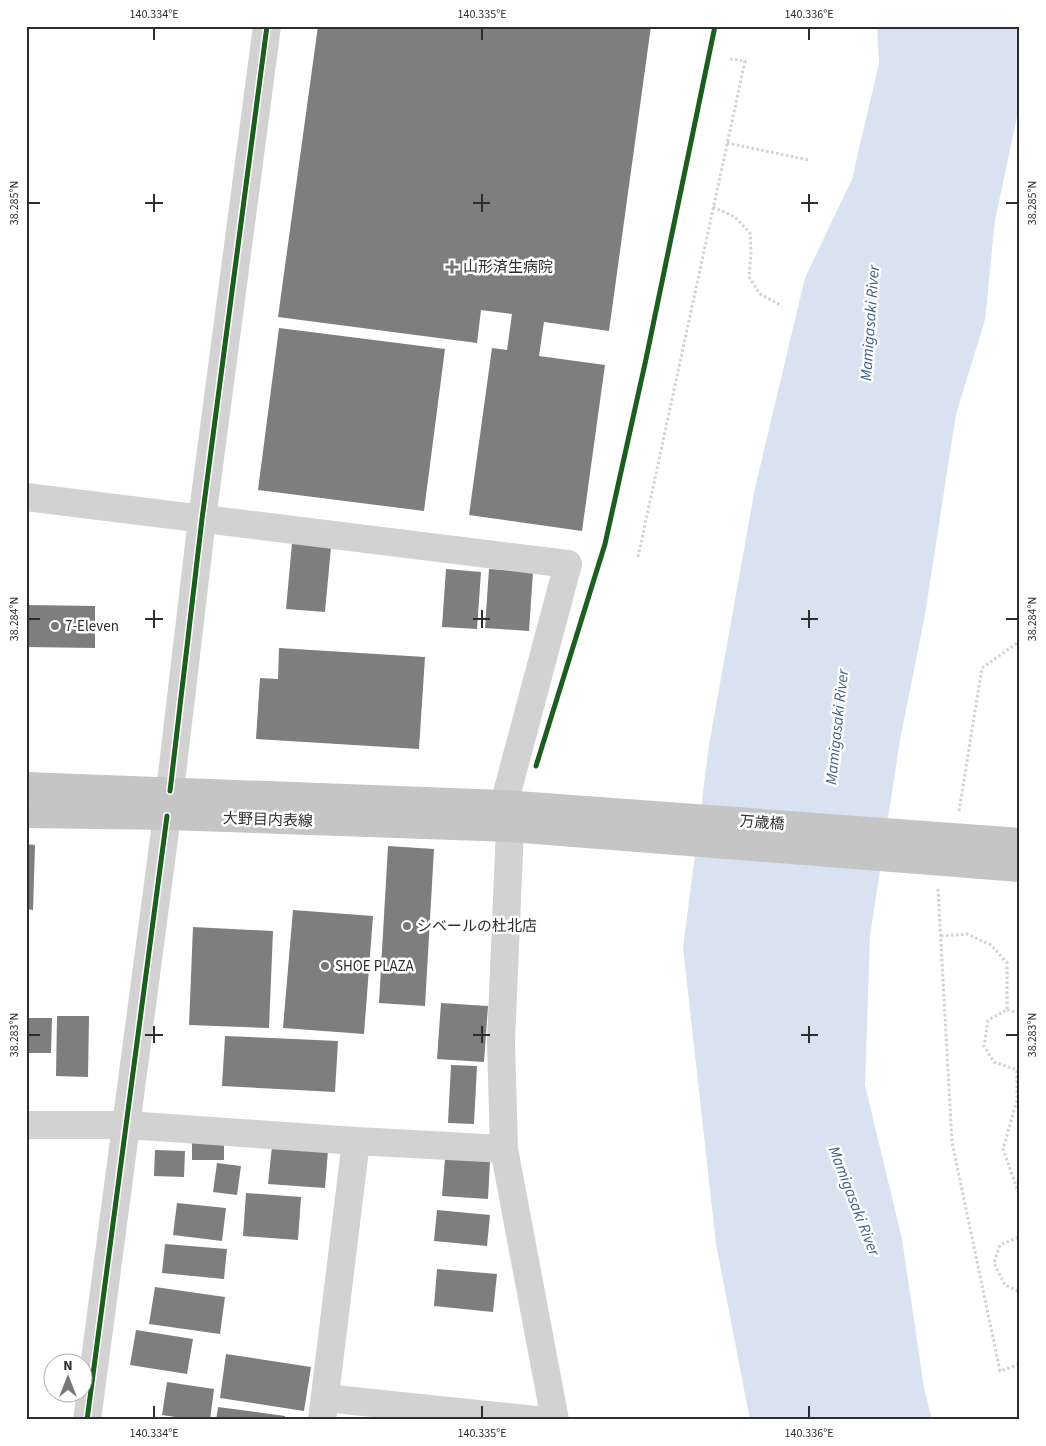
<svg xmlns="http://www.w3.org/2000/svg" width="1046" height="1446" font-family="'Source Sans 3','Noto Sans JP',sans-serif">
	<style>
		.water { fill: #d8e2f0 }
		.building { fill: #7e7e7e }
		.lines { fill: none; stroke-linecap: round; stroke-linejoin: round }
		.path { stroke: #d2d2d2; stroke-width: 3; stroke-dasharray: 2.5 2.5; stroke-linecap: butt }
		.minor { stroke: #d2d2d2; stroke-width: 28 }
		.major { stroke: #c5c5c5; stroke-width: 28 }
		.cycleway-casing { stroke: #fff; stroke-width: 8 }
		.cycleway { stroke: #1b5e20; stroke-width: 5 }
		.ticks { fill: none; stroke: #2d2d2d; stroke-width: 2 }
		.poi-dot { fill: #767676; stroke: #fff; stroke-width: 2 }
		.labels { text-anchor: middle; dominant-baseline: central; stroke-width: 5; stroke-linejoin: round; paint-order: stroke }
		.poi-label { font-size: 15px; fill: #2d2d2d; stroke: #fff; text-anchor: start }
		.street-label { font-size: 15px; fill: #2d2d2d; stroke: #fff }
		.water-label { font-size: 16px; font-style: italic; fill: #3e5f8b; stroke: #fff }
		.neatline { fill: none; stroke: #2d2d2d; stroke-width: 2 }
		.ticks-label { font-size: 12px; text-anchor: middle; fill: #2d2d2d }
	</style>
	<rect width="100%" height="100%" fill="#fff"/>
	<path class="water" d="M877 26H1020V103L995 220 985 320 956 414 925 615 900 740 870 936 865 1085 902 1239 924 1388 932 1420H750L716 1244 683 948 709 745 755 488 805 278 852 179 879 63Z"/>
	<path class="building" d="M318 26H651L609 331 544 322 539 356 605 365 582 531 469 515 492 348 507 350 512 314 481 310 477 343 278 317Z
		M279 328 445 349 424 511 258 490Z
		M292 543 331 547 325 612 286 609Z
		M446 569 481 572 477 629 442 627Z
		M489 569 533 572 529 631 485 628Z
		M26 605 95 606V648L26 647Z
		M279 648 425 657 419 749 256 739 260 678 278 679Z
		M26 844 35 845 33 910 26 909Z
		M388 846 434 849 425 1006 379 1003Z
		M293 910 373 916 364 1034 283 1028Z
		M193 927 273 931 269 1028 189 1025Z
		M441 1003 488 1006 484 1062 437 1059Z
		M57 1016H89L88 1077 56 1076Z
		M26 1018H52L51 1053H26Z
		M225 1036 338 1041 335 1092 222 1086Z
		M451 1065 477 1066 474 1124 448 1123Z
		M224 1136V1160H192V1137Z
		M272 1146 328 1150 325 1188 268 1184Z
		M155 1150 185 1151 184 1177 154 1176Z
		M445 1159 490 1161 488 1199 442 1196Z
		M217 1163 241 1166 237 1195 213 1192Z
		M246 1193 301 1197 298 1240 243 1236Z
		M177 1203 226 1208 222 1241 173 1235Z
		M437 1210 490 1215 487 1246 434 1241Z
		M165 1244 227 1249 224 1279 162 1273Z
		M437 1269 497 1274 493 1312 434 1306Z
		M155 1287 225 1297 220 1334 149 1324Z
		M136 1330 193 1339 187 1374 130 1365Z
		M226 1354 311 1367 304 1411 220 1398Z
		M167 1382 214 1389 210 1420H195L162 1415Z
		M218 1407 285 1416V1420H216Z"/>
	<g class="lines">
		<path class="path" d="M727 143 809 160
			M713 207 735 217 750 233 751 252 749 277 760 294 782 306
			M638 557 745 61 729 59
			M959 811 982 668 1020 641
			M938 889 952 1142 1000 1371 1020 1364
			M941 936 967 934 991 945 1007 963V1010L988 1020 984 1046 994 1062 1017 1070V1100L1003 1149 1020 1197
			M1007 1010 1020 1013
			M1020 1218 1019 1237 1000 1245 994 1263 1005 1285 1020 1292"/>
		<path class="minor" d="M26 497 568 564 504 804
			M170 791 202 519 267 26
			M510 828 501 1041 504 1149 555 1420
			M26 1125H127L356 1141 504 1149
			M325 1398 536 1420
			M87 1420 167 816
			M322 1420 356 1141"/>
		<path class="major" d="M26 786 504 804 1020 842
			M26 814 167 816 510 828 1020 868"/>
		<defs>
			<path id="cycleway" d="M536 766 605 544 646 359 715 26
				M170 791 202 519 267 26
				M87 1420 167 816"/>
		</defs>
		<use href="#cycleway" class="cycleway-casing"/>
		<use href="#cycleway" class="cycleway"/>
	</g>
	<path class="ticks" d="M154 28V40M482 28V40M809 28V40M154 194V212M482 194V212M809 194V212M28 203H40M145 203H163M473 203H490M801 203H818M1006 203H1018M154 610V628M482 610V628M809 610V628M28 619H40M145 619H163M473 619H490M801 619H818M1006 619H1018M154 1026V1043M482 1026V1043M809 1026V1043M28 1035H40M145 1035H163M473 1035H490M801 1035H818M1006 1035H1018M154 1406V1418M482 1406V1418M809 1406V1418"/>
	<g class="poi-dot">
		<path d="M449.5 259.5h5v5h5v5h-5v5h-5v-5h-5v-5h5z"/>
		<circle cx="55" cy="626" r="5"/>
		<circle cx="407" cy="926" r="5"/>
		<circle cx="325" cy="966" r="5"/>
	</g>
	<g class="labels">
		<g class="poi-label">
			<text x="463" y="267">山形済生病院</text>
			<text x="65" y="626">7-Eleven</text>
			<text x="417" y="926">シベールの杜北店</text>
			<text x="335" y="966">SHOE PLAZA</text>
		</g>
		<g class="street-label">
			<text transform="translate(268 820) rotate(2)">大野目内表線</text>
			<text transform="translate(762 823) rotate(4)">万歳橋</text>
		</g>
		<g class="water-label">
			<text transform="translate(870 323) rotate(-86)">Mamigasaki River</text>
			<text transform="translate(837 727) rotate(-84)">Mamigasaki River</text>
			<text transform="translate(854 1201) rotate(69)">Mamigasaki River</text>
		</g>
	</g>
	<rect width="1046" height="1446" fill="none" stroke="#ffffff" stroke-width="55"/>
	<g transform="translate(68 1378)"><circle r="24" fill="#ffffff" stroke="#ababab"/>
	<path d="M0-4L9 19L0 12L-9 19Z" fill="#767676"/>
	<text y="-8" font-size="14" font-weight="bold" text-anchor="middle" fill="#2d2d2d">N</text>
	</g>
	<rect x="28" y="28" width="990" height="1390" class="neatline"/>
	<g class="ticks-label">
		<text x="154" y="18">140.334°E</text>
		<text x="482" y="18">140.335°E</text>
		<text x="809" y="18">140.336°E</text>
		<text transform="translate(14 203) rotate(-90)" y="4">38.285°N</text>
		<text transform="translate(1032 203) rotate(-90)" y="4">38.285°N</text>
		<text transform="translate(14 619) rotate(-90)" y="4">38.284°N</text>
		<text transform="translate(1032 619) rotate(-90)" y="4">38.284°N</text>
		<text transform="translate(14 1035) rotate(-90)" y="4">38.283°N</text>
		<text transform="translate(1032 1035) rotate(-90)" y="4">38.283°N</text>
		<text x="154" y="1437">140.334°E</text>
		<text x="482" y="1437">140.335°E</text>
		<text x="809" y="1437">140.336°E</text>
	</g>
</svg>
